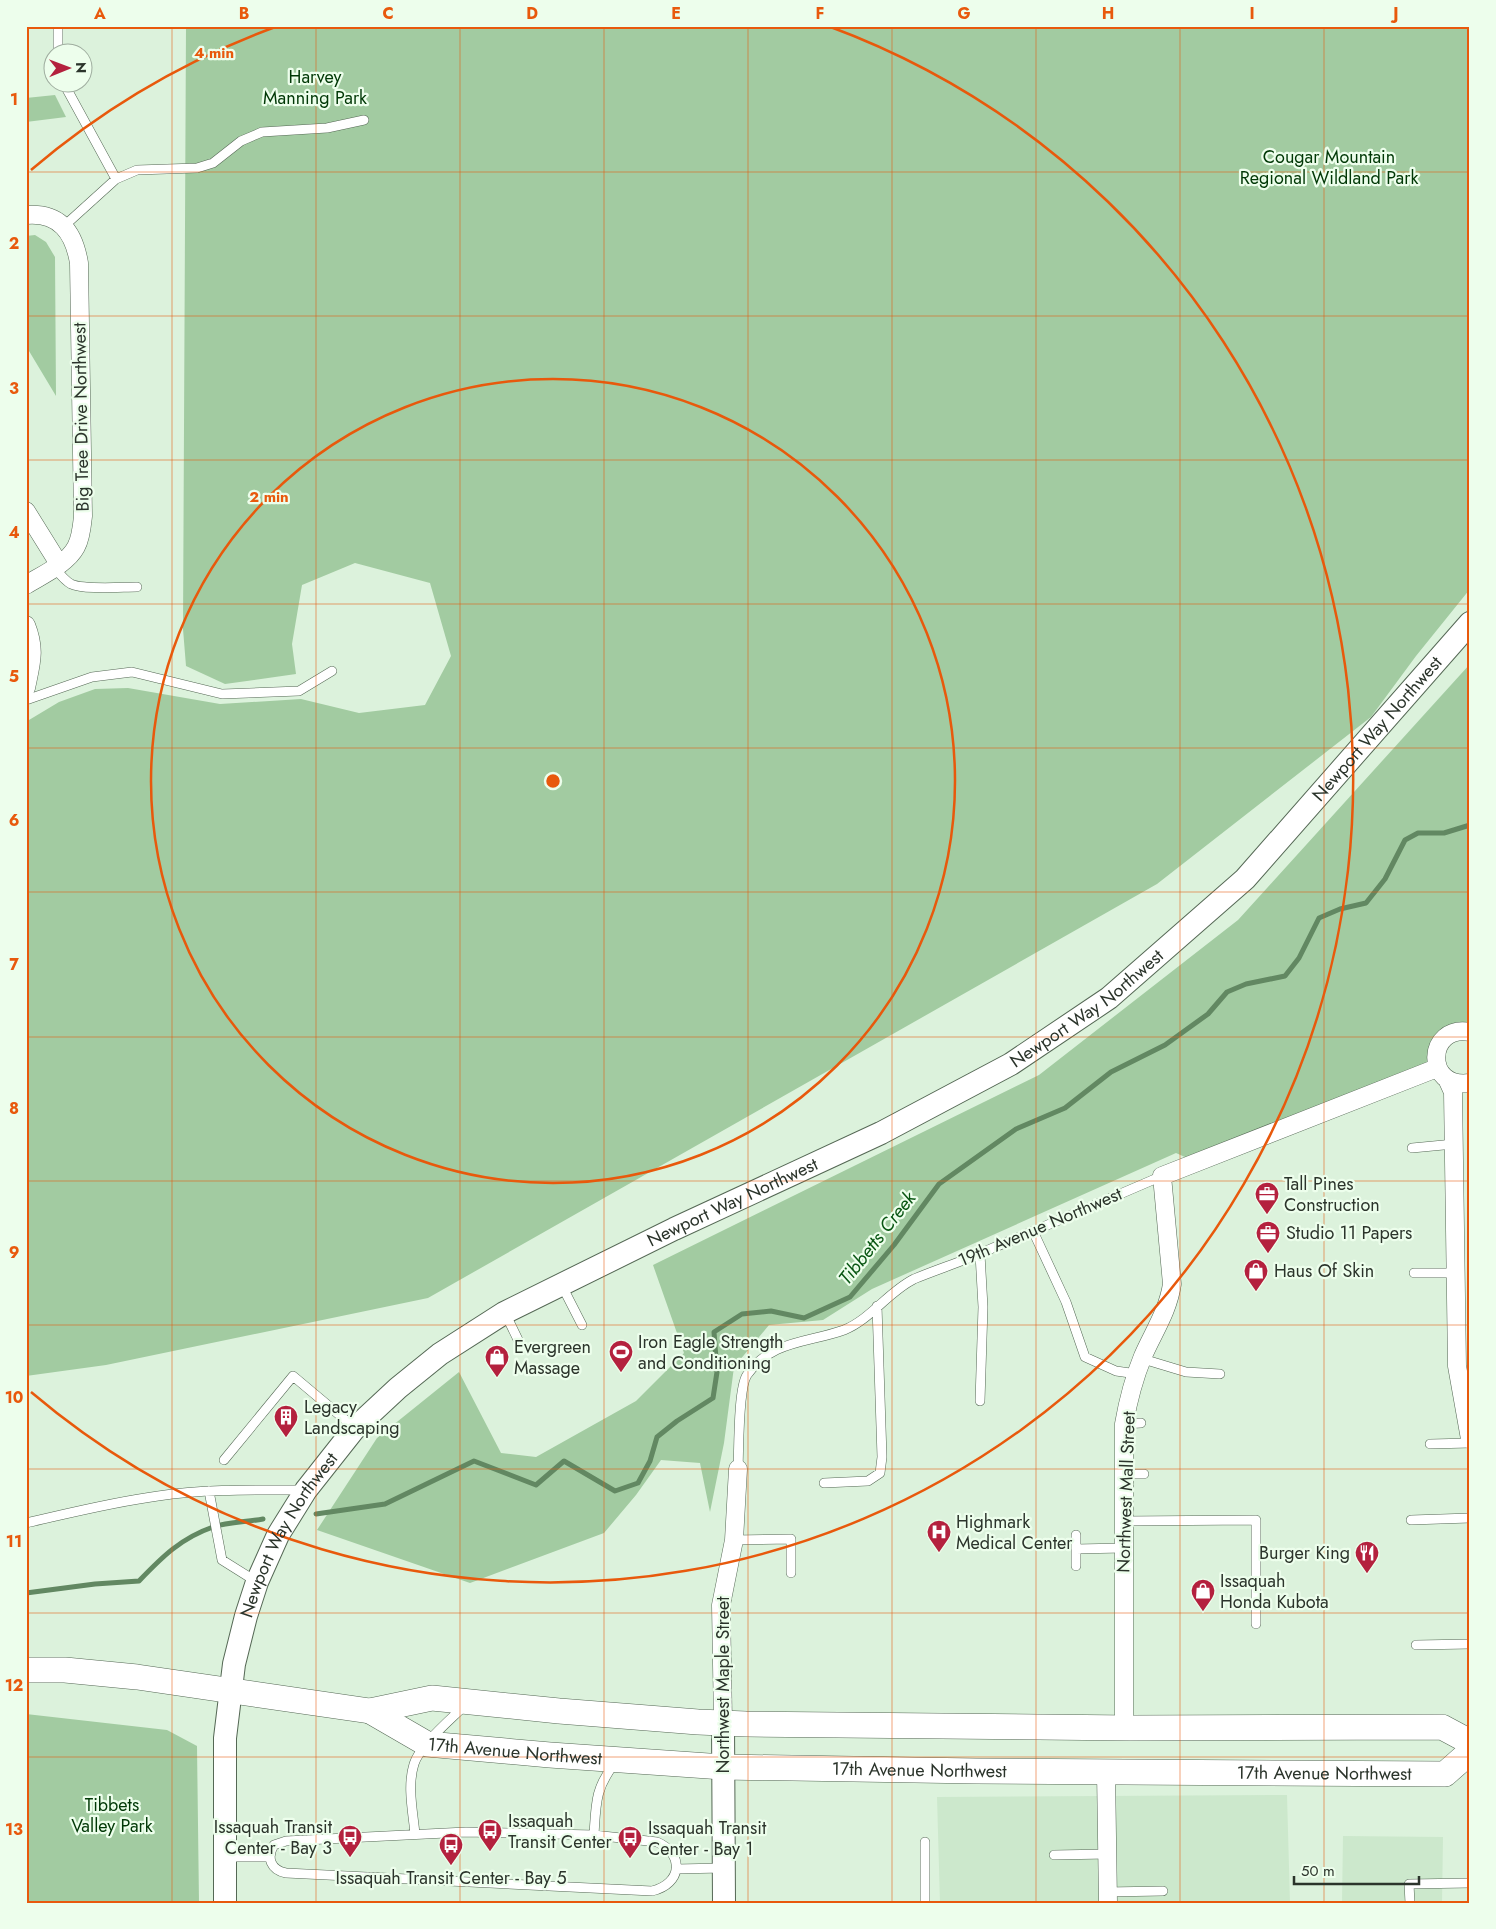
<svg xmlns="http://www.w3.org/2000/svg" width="1496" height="1929" font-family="Jost,sans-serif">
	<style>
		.built { fill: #cce8cc }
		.green { fill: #a2cba1 }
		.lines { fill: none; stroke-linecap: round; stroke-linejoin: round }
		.stream { stroke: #628862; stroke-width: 5 }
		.service-casing { stroke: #556855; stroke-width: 10 }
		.minor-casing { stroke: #556855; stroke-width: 19 }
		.tertiary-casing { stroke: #556855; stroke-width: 24 }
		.secondary-casing { stroke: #556855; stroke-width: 26 }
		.service { stroke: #fff; stroke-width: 9 }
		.minor { stroke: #fff; stroke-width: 18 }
		.tertiary { stroke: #fff; stroke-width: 22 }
		.secondary { stroke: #fff; stroke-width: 25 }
		.grid { fill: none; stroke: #e8590c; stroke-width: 1; stroke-opacity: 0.55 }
		.ring { fill: none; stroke: #e8590c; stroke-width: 2.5 }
		.labels { text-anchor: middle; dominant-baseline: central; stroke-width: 4.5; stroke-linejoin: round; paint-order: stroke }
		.park-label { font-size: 18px; fill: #003806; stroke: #edfeec }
		.street-label { font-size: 18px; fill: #2b342b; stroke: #edfeec }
		.poi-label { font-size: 18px; fill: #2b342b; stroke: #edfeec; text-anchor: start }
		.water-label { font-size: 19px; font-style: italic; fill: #095613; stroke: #edfeec }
		.centre { fill: #e8590c; stroke: #edfeec; stroke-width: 2.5 }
		.ring-label { font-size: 15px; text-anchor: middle; font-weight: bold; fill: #e8590c; stroke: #edfeec; stroke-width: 4.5; stroke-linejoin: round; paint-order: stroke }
		.neatline { fill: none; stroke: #e8590c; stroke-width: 2 }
		.grid-label { font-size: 16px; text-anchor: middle; font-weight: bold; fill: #e8590c }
	</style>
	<rect width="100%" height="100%" fill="#dcf2dc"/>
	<path class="built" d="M1287 1795 1290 1903H940L937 1797Z
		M1343 1836 1443 1837 1442 1903H1342Z"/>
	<path class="green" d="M186 26H1470V589L1416 656 1371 717 1157 884 428 1298 106 1365 26 1376V729L29 720 59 702 95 689 128 688 220 704 301 699 359 713 425 705 451 656 430 583 355 563 302 585 292 644 296 674 225 684 186 666 183 629Z
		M55 95 66 117 26 122V98Z
		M35 235 46 242 55 257 56 396 26 346V236Z
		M1470 664V1032L1459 1031 1436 1063 1196 1162 1176 1153 872 1289 823 1320 769 1325 734 1367 724 1443 710 1512 700 1463 661 1460 636 1495 604 1533 470 1583 317 1530 377 1438 459 1372 501 1453 536 1457 636 1401 684 1353 653 1265 1039 1075 1238 920Z
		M26 1714 167 1730 197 1746 199 1903H26Z"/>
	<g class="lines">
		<path class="stream" d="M316 1514 385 1504 474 1461 536 1485 564 1461 615 1491 638 1483 650 1461 657 1437 677 1421 713 1398 717 1372 714 1332 742 1314 771 1311 804 1318 850 1297 894 1245 939 1184 1016 1129 1065 1108 1111 1072 1165 1045 1208 1014 1227 992 1246 984 1285 976 1299 958 1319 918 1340 909 1366 903 1385 879 1405 840 1418 833H1444L1470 825
			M26 1593 95 1584 139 1581C162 1557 181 1538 213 1527 228 1522 247 1522 263 1519"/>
		<defs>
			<path id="service" d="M58 52V26
				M116 179 137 170 197 168 213 163 241 141 262 132 327 128 364 120
				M63 227 116 179 63 82
				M54 567C59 573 64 580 71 584 83 590 121 587 137 587
				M26 700 92 677 132 672 222 694 299 691 332 671
				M1412 1148 1454 1144
				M1033 1231 1066 1302 1085 1357 1116 1371 1137 1374
				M1414 1273H1456
				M561 1284 582 1325
				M505 1313 522 1348
				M1143 1359 1186 1372 1220 1374
				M980 1401 983 1307 980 1254
				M1124 1424 1141 1423
				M1430 1444 1470 1443
				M224 1460 293 1376 355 1428
				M738 1469C739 1450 738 1388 747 1375 771 1340 808 1343 844 1330 871 1319 888 1292 914 1279 938 1269 964 1261 988 1250 1046 1226 1104 1201 1162 1176
				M1124 1474H1144
				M824 1483 868 1481 880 1473 882 1457 877 1306
				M209 1491 222 1560 257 1582
				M1411 1520 1470 1518
				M1123 1521 1256 1520V1624
				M26 1523C70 1513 113 1502 158 1496 205 1489 255 1490 303 1490
				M1076 1535V1566
				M734 1540 791 1539V1573
				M1076 1549 1123 1548
				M1416 1645 1470 1644
				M466 1832 594 1835 657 1842C685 1854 682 1884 652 1891L286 1873C271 1870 266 1858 274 1845L286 1841Z
				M415 1834C413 1812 407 1786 414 1764 420 1745 449 1721 464 1706
				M594 1835C596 1804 595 1788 615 1763
				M925 1842V1903
				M1054 1855 1107 1854
				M225 1857H270
				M676 1869 723 1868
				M1107 1892 1163 1891
				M1410 1903 1409 1884 1470 1883"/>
			<path id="minor" d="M26 215C60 212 74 233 79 263L83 516C82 526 81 538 76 547 67 564 42 575 26 585
				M26 511 59 564
				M26 625C36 650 31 663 26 688
				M1470 1032C1426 1024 1424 1090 1470 1083
				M1448 1081 1453 1092 1457 1366 1470 1439
				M723 1723 721 1605 734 1540 738 1469
				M1124 1728V1424C1128 1401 1134 1378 1143 1356 1154 1331 1168 1311 1172 1284L1162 1176 1437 1068
				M1106 1772 1108 1903"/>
			<g id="tertiary">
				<path d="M723 1723 724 1903"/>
				<path id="s1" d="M225 1903V1738L234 1664 246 1616 257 1582 278 1535 306 1490 355 1428 398 1388 440 1354 504 1313 674 1229 881 1133 1011 1064 1109 998 1245 879 1470 623"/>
			</g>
			<g id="secondary">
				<path d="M26 1670H65L137 1677 370 1711 432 1698 559 1711 698 1722 746 1724 1130 1728 1442 1727 1470 1742"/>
				<path id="s2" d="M370 1711 427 1744 550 1755 723 1767 976 1771 1445 1774 1470 1752"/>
			</g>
		</defs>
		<use href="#service" class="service-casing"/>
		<use href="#minor" class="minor-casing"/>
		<use href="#tertiary" class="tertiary-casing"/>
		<use href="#secondary" class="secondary-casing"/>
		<use href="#service" class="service"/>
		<use href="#minor" class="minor"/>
		<use href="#tertiary" class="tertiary"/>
		<use href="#secondary" class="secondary"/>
	</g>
	<path class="grid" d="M172 26V1903M316 26V1903M460 26V1903M604 26V1903M748 26V1903M892 26V1903M1036 26V1903M1180 26V1903M1324 26V1903M26 172H1470M26 316H1470M26 460H1470M26 604H1470M26 748H1470M26 892H1470M26 1037H1470M26 1181H1470M26 1325H1470M26 1469H1470M26 1613H1470M26 1757H1470"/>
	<g class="ring">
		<circle cx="553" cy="781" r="402"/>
		<path d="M31 170A803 803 0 0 1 278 26M828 26A803 803 0 1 1 31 1392"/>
	</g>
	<defs>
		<symbol id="office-pin" viewBox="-11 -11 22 30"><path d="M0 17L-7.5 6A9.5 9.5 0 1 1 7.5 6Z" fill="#b4213e" stroke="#edfeec"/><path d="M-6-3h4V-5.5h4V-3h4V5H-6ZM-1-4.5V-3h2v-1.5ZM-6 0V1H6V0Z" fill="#fff"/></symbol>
		<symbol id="shop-pin" viewBox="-11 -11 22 30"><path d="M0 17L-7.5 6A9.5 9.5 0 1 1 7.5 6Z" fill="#b4213e" stroke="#edfeec"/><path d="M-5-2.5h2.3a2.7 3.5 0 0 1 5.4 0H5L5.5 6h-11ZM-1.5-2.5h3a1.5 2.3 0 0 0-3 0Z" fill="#fff"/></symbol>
		<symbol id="stadium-pin" viewBox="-11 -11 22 30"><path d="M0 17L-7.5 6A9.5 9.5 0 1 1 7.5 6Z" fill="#b4213e" stroke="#edfeec"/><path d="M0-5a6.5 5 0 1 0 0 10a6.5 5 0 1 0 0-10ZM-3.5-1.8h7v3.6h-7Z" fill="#fff"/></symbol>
		<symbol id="building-pin" viewBox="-11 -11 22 30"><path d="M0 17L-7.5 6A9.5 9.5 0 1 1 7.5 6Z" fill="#b4213e" stroke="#edfeec"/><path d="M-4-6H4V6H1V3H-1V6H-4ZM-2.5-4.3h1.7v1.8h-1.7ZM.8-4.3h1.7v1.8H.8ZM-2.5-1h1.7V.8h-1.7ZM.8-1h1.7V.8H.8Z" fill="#fff"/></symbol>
		<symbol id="hospital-pin" viewBox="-11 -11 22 30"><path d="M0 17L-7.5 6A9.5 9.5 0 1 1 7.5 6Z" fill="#b4213e" stroke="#edfeec"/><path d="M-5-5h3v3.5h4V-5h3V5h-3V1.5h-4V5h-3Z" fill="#fff"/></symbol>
		<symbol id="restaurant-pin" viewBox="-11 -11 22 30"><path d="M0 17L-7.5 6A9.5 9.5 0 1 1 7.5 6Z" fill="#b4213e" stroke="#edfeec"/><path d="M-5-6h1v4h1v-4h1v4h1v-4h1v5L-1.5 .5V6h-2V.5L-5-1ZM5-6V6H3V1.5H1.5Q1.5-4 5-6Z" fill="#fff"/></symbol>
		<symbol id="bus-pin" viewBox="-11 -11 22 30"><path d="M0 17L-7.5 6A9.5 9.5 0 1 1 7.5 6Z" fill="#b4213e" stroke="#edfeec"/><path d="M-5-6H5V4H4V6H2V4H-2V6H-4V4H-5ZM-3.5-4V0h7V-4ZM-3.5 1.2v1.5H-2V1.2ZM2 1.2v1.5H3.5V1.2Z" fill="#fff"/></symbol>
	</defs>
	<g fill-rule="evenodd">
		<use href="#office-pin" x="1253" y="1180" width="28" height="38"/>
		<use href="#office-pin" x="1254" y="1219" width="28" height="38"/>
		<use href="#shop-pin" x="1242" y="1257" width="28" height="38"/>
		<use href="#stadium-pin" x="607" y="1338" width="28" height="38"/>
		<use href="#shop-pin" x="483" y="1343" width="28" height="38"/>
		<use href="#building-pin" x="272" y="1403" width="28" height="38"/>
		<use href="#hospital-pin" x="925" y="1518" width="28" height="38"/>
		<use href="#restaurant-pin" x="1353" y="1539" width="28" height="38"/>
		<use href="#shop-pin" x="1189" y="1577" width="28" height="38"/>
		<use href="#bus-pin" x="476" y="1817" width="28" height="38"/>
		<use href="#bus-pin" x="336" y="1823" width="28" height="38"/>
		<use href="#bus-pin" x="616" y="1824" width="28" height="38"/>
		<use href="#bus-pin" x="437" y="1831" width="28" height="38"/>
	</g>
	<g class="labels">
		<g class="park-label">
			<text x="315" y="77">Harvey<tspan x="315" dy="21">Manning Park</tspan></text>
			<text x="1329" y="157">Cougar Mountain<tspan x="1329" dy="21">Regional Wildland Park</tspan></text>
			<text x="112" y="1805">Tibbets<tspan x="112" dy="21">Valley Park</tspan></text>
		</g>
		<g class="street-label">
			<text transform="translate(81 417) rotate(-91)">Big Tree Drive Northwest</text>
			<text stroke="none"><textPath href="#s1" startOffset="1761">Newport Way Northwest</textPath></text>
			<text stroke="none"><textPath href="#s1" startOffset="1356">Newport Way Northwest</textPath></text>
			<text stroke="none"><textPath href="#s1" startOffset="951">Newport Way Northwest</textPath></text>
			<text transform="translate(1040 1227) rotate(-23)">19th Avenue Northwest</text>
			<text transform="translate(1126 1492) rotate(-88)">Northwest Mall Street</text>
			<text stroke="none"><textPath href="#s1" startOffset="381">Newport Way Northwest</textPath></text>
			<text transform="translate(723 1685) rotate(-90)">Northwest Maple Street</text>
			<text stroke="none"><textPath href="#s2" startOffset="154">17th Avenue Northwest</textPath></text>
			<text stroke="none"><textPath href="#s2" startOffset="559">17th Avenue Northwest</textPath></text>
			<text stroke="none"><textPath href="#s2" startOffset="964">17th Avenue Northwest</textPath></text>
		</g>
		<g class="poi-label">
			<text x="1284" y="1184">Tall Pines<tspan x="1284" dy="21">Construction</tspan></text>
			<text x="1286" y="1233">Studio 11 Papers</text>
			<text x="1274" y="1271">Haus Of Skin</text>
			<text x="638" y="1342">Iron Eagle Strength<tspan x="638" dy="21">and Conditioning</tspan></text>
			<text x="514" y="1347">Evergreen<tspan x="514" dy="21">Massage</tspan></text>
			<text x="304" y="1407">Legacy<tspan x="304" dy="21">Landscaping</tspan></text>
			<text x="956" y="1522">Highmark<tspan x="956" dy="21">Medical Center</tspan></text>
			<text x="1350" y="1553" text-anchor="end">Burger King</text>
			<text x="1220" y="1581">Issaquah<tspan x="1220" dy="21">Honda Kubota</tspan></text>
			<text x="508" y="1821">Issaquah<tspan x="508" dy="21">Transit Center</tspan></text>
			<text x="332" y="1827" text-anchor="end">Issaquah Transit<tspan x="332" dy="21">Center - Bay 3</tspan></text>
			<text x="648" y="1828">Issaquah Transit<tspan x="648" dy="21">Center - Bay 1</tspan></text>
			<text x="451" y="1878" text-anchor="middle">Issaquah Transit Center - Bay 5</text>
		</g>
		<g class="water-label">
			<text transform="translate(877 1238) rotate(-52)">Tibbetts Creek</text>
		</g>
	</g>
	<circle cx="553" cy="781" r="8" class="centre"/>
	<g class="ring-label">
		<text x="214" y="58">4 min</text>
		<text x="269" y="502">2 min</text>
	</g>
	<rect width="1496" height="1929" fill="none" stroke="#edfeec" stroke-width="55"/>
	<g transform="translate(68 68) rotate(89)"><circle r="24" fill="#edfeec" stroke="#9fad9f"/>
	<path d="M0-4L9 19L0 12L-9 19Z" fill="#b4213e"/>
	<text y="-8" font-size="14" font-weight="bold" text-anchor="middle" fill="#2b342b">N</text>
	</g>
	<path d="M1294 1876v8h125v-8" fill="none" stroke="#2b342b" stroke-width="2.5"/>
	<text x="1301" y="1876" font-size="15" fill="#2b342b" stroke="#edfeec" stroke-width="4" paint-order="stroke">50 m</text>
	<rect x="28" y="28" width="1440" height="1874" class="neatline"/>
	<g class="grid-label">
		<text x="100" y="19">A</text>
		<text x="244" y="19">B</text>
		<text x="388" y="19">C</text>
		<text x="532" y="19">D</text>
		<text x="676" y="19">E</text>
		<text x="820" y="19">F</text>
		<text x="964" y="19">G</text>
		<text x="1108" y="19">H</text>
		<text x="1252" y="19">I</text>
		<text x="1396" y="19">J</text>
		<text x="14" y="105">1</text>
		<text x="14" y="249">2</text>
		<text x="14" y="394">3</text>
		<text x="14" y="538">4</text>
		<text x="14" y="682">5</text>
		<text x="14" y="826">6</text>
		<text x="14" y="970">7</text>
		<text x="14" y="1114">8</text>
		<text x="14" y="1258">9</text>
		<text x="14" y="1403">10</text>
		<text x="14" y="1547">11</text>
		<text x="14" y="1691">12</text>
		<text x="14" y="1835">13</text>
	</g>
</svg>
